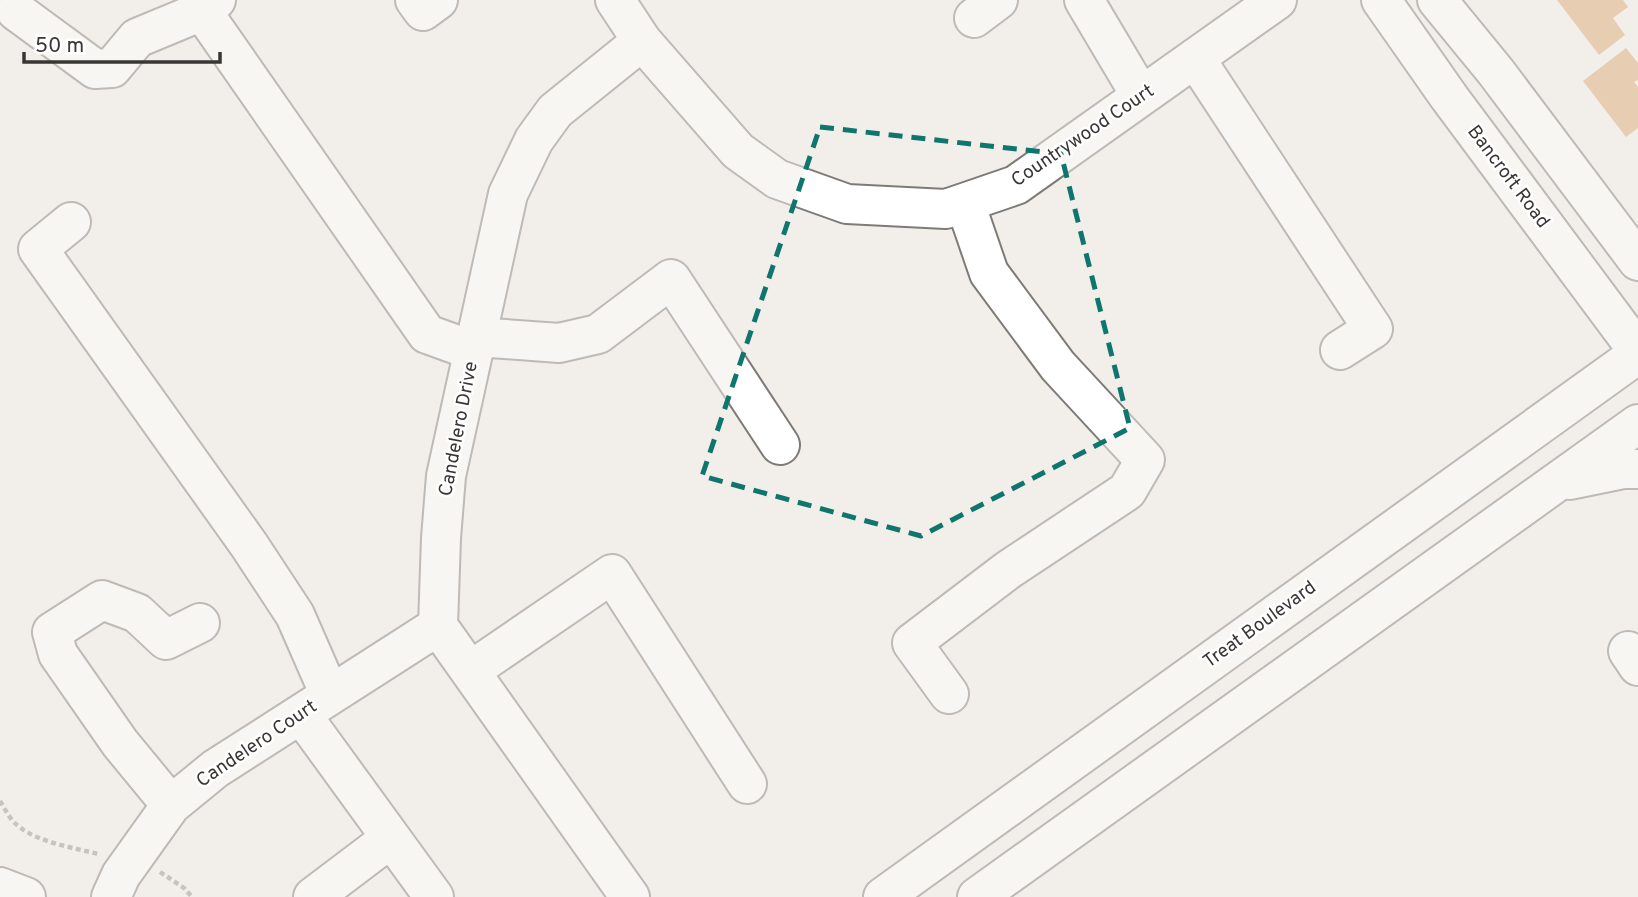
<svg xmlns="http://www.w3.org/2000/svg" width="1638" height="897" font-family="Overpass,sans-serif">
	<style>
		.building { fill: #daa672 }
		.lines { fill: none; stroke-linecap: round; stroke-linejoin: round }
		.minor-casing { stroke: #7e7b77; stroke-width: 42 }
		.major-casing { stroke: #7e7b77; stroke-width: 42 }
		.path { stroke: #93908d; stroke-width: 4.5; stroke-dasharray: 5 3.5; stroke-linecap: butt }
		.minor { stroke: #fff; stroke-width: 38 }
		.major { stroke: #fff; stroke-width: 38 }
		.marked { fill: none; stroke: #0f766e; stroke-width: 5; stroke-dasharray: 14 9; stroke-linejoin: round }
		.labels { text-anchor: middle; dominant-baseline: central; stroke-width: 5; stroke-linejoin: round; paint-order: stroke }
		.street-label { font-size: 19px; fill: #393735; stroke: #fff }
	</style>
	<rect width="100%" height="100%" fill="#f2eeea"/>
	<path class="building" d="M1557 0H1623L1628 7 1613 18 1625 35 1599 55Z
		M1626 48 1638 63V80L1634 82 1638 87V128L1626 137 1583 81Z"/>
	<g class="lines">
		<defs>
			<path id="minor" d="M415 0 423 11 438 0
				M615 0 642 41 738 151 777 179 847 204 946 209 1016 185 1277 0
				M1084 0 1141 96
				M1381 0 1449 97 1638 351
				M1437 0 1496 72 1638 261
				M16 11 95 69 112 68 137 38 202 11 216 0
				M202 11 427 334 474 351
				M974 18 998 0
				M1195 58 1373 329 1340 350
				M71 222 38 249 249 545 295 615 330 695
				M477 337 559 343 598 334 671 279 780 445
				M1628 651 1638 666
				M470 671 612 574 747 784
				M949 694 912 643 1008 570 1127 491 1145 460 1058 366 989 273 965 203
				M301 714 434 897
				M171 805 120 743 58 654 52 632 102 600 137 613 166 640 200 623
				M0 887 26 897
				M111 897 121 875 171 805 215 769 438 626
				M313 897 391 838
				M630 897 438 626 441 538 446 476 508 194 534 140 555 111 642 41"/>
			<path id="major" d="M1570 480 1624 469H1638
				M883 897 1638 354
				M977 897 1638 424"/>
		</defs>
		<use href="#minor" class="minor-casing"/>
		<use href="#major" class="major-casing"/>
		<path class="path" d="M0 801C4 807 7 814 12 820 31 842 72 847 98 854
			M160 872 184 888 192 897"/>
		<use href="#minor" class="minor"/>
		<use href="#major" class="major"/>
	</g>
	<path d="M0 0H1638V897H0ZM820 127 1061 154 1130 428 921 536 702 476Z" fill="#f2eeea" fill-opacity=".55" fill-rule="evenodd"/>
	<path class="marked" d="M820 127 1061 154 1130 428 921 536 702 476Z"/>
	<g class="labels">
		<g class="street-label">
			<text transform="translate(1083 136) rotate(-34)">Countrywood Court</text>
			<text transform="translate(1508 177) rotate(53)">Bancroft Road</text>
			<text transform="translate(459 429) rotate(-79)">Candelero Drive</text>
			<text transform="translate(1260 625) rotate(-36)">Treat Boulevard</text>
			<text transform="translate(257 744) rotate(-34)">Candelero Court</text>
		</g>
	</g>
	<path d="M24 52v10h196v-10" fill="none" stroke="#393735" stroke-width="3.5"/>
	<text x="35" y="52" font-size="21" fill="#393735" stroke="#ffffff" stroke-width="5" paint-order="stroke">50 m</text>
</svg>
